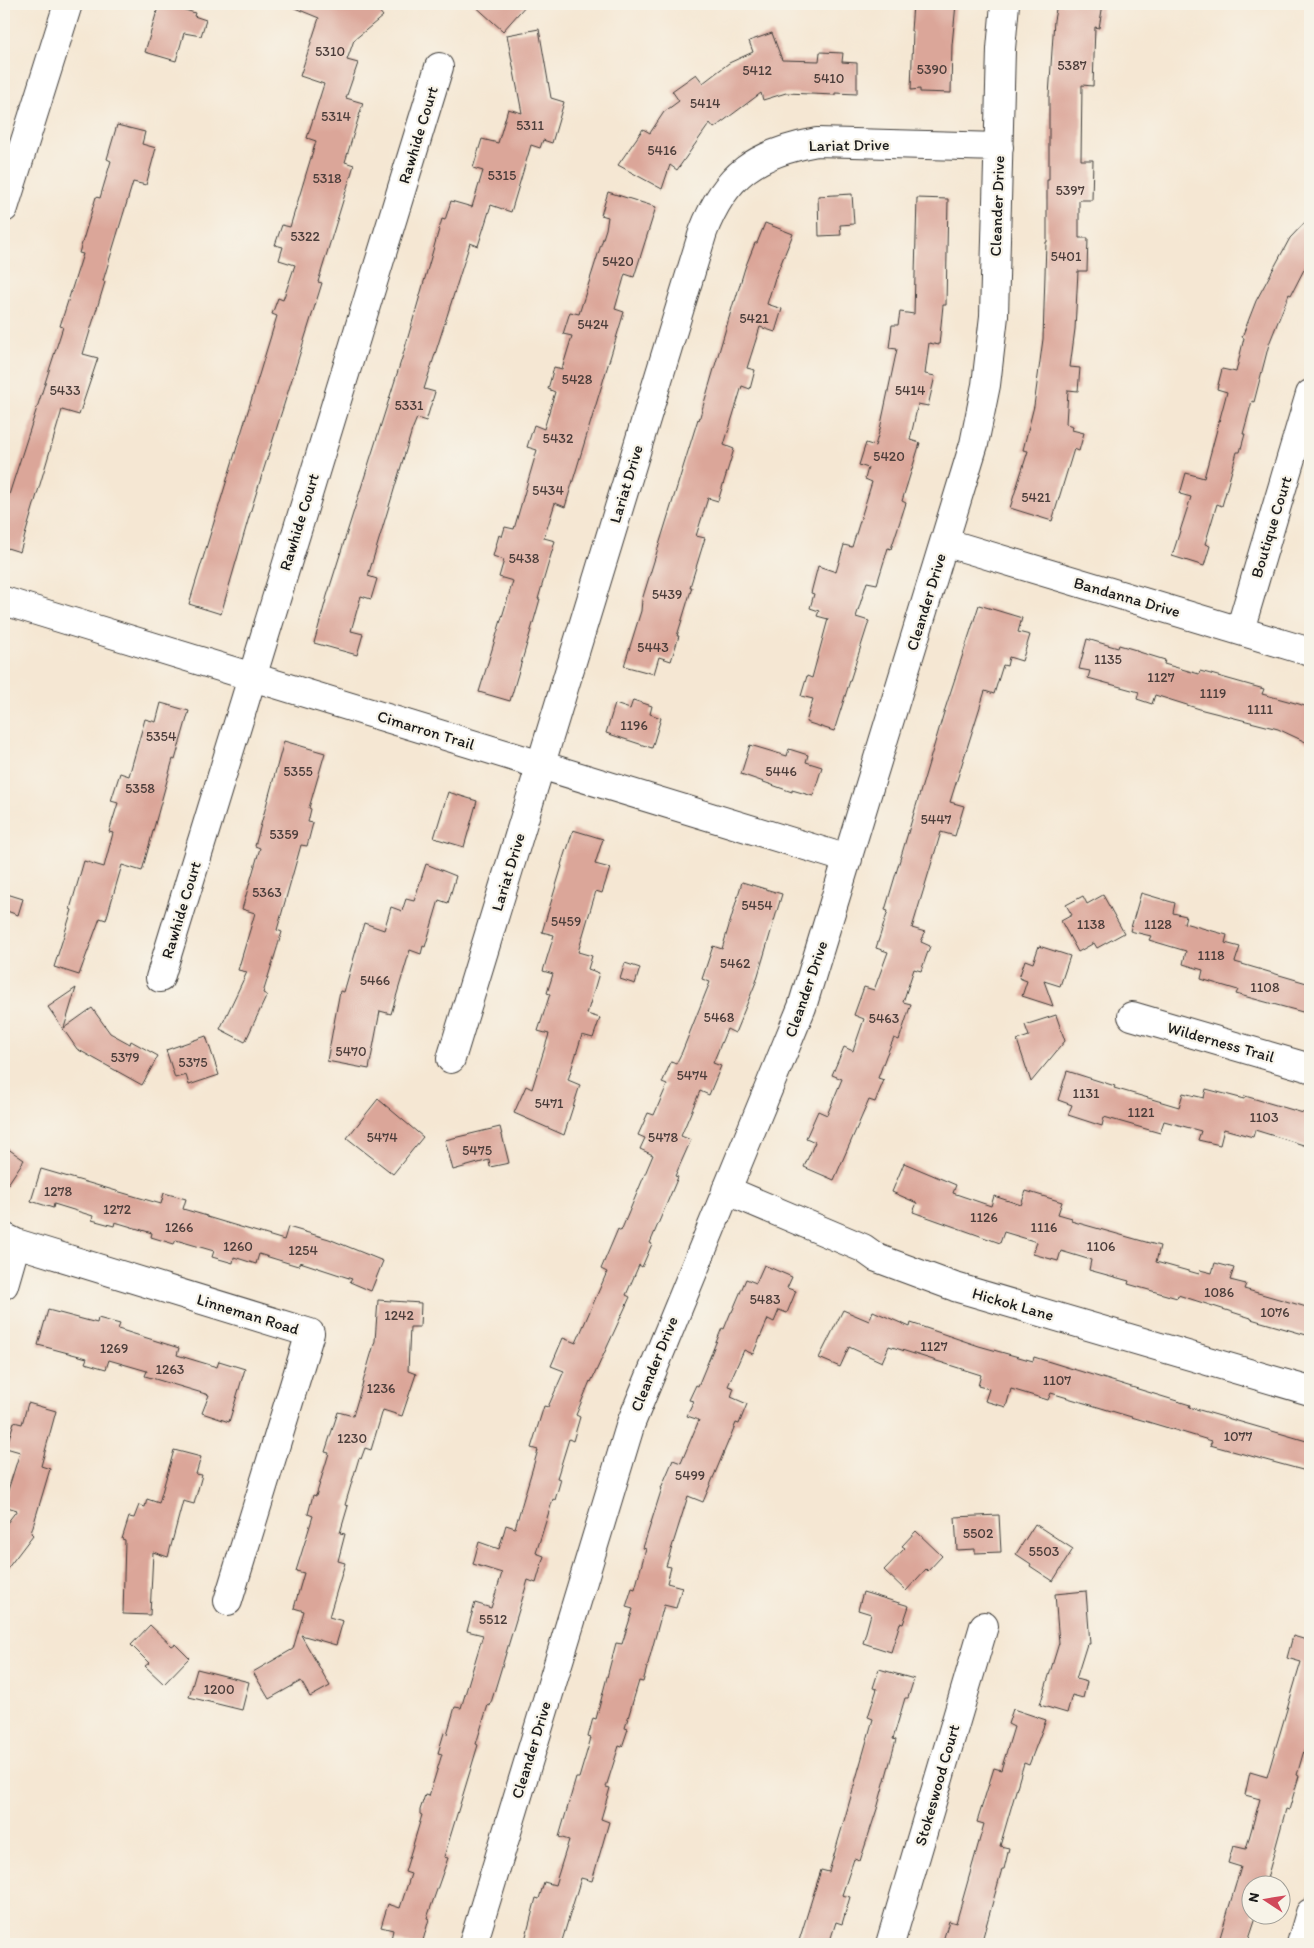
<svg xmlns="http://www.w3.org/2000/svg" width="1314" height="1948" font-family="Itim,sans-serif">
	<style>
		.building { fill: #dba699 }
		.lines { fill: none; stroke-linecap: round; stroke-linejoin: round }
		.minor-casing { stroke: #3d3a37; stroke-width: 30 }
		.minor { stroke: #fff; stroke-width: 28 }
		.labels { text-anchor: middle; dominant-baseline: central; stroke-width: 4.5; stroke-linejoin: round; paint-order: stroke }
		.number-label { font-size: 14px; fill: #4c3e3b }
		.street-label { font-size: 16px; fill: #1c1c1c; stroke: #f7f3e8 }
	</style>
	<rect width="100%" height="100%" fill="#f7f3e8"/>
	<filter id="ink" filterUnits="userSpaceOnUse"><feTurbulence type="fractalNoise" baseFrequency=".02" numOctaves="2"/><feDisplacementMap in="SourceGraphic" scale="10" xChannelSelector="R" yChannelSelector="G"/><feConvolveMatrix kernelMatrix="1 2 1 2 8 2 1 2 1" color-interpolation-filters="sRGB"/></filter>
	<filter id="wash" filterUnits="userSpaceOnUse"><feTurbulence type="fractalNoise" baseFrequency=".0096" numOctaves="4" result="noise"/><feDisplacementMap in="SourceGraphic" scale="20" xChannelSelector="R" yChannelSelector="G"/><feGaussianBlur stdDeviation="1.12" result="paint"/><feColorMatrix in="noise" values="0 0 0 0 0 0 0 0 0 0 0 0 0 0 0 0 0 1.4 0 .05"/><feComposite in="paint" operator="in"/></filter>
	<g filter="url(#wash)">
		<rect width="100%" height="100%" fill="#f5e7d3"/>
		<g id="blocks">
			<path class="building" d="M159 4H165L195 13 194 16 206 20 201 36 184 33 176 61 145 52Z
				M285 4H373L383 16 354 40 347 60 358 63 346 98 363 103 345 162 354 165 318 282 322 283 251 510 221 614 189 604 277 316 272 314 278 298 283 300 295 265 279 260 283 247 275 245 282 225 290 227 316 141 307 138 324 84 300 76 319 18Z
				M473 4H527L503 31Z
				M913 4H956L952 45 951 93 920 92V89L911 90 913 31H911Z
				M1057 4H1103L1099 28 1095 27 1093 86 1082 85 1081 160H1093L1092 200H1079V238H1088L1087 271H1078L1075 329 1070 367 1080 368 1078 391 1068 390 1066 424 1073 426 1072 430 1084 433 1079 451 1074 449 1052 521 1010 508 1028 451 1023 450 1034 406 1043 339 1046 242H1047V180H1049V96L1054 20Z
				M539 29 551 98 564 102 552 143 543 140 540 148 531 145 511 212 491 205 478 246 470 243 424 389 435 392 426 421 417 418 412 430 368 576 377 579 371 599 361 596 351 631 363 634 357 655 314 643 327 596 402 358 442 219 445 220 451 201 472 207 483 171 473 168 482 139 498 143 508 109 522 113 507 35Z
				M772 33 782 60 819 61 820 52 843 53 842 62 857 63V94L835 93V95L786 93 763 100 761 93 714 128 710 123 677 170 670 165 662 189 618 165 643 129 650 133 664 112 679 101 672 91 696 74 703 83 729 63 753 52 749 41Z
				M117 125 145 132 142 144 156 148 146 185 133 182 103 281 105 282 83 354 98 358 79 415 62 410 20 552 4 547V503L6 504 63 327 60 326 83 254 79 253 96 197 100 198 111 161 107 159Z
				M608 192 656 207 634 277 625 274 615 309 624 312 565 507 555 503 544 538 555 541 538 599H540L534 620 510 701 479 692 513 581 499 577 504 560 493 556 499 535 502 537 505 527 514 529 537 450 527 447 534 425 544 429 555 392 548 389 554 367 562 369 572 336 563 334 570 312 579 314 606 229 608 217 601 215Z
				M852 194 854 224 840 225 841 235 819 236 818 196Z
				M917 198 948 199 946 305H943L939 345 929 343 925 374 935 376 928 406 918 404 910 440 920 443 902 501 906 503 891 549 888 548 877 584 867 582 856 617 869 621 834 731 806 722 813 699 801 696 807 676 812 678 828 619 817 616 819 611 810 608 814 594 811 593 818 566 836 572 844 545 852 547 872 482 865 479 868 468 859 465 866 443 875 446 880 429 897 349 889 348 892 325H898L900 312 914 314Z
				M1310 217V258L1291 295 1289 294 1269 344 1254 402 1252 401 1243 434H1245L1240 452H1237L1222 506 1217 504 1205 544 1210 546 1204 566 1172 556 1191 497 1180 494 1186 473 1204 478 1227 392 1217 389 1222 369 1236 372 1244 338 1242 337 1256 301 1290 238Z
				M765 223 793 234 775 278 767 304 782 309 775 332 760 327 747 368 755 370 750 389 742 386 724 445 734 449 718 501 708 498 696 536 705 538 690 587H692L677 636H679L671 661 659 657 654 674 624 666 641 611 642 600 698 419 699 420 734 301H735L745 268 755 243H757Z
				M979 605 1022 618 1018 632 1030 635 1022 661 1009 657 1007 666 1003 665 994 694 985 691 950 802 964 806 955 836 941 832 912 928 925 932 921 942 930 946 921 971 914 969 903 1002 911 1004 899 1040 894 1038 886 1056 878 1078 884 1080 875 1102 869 1100 834 1180 804 1167 815 1142 806 1138 818 1111 827 1115 842 1079 832 1075 844 1047 853 1051 864 1019 854 1015 864 987 874 990 888 952 876 948 888 911 885 910 945 709Z
				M1087 639 1118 648 1119 645 1136 650V651L1165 660 1164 664 1199 674 1200 671 1264 689 1262 694 1299 704 1310 708V744L1278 729 1203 710 1155 695 1152 704 1137 699 1139 692 1088 678 1090 671 1079 669Z
				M633 700 652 706 650 714 661 718 652 748 606 733 615 704 630 709Z
				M161 703 189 711 175 760 173 759 142 871 122 865 106 920 100 918 79 975 54 967 72 910 70 909 84 861 104 867 113 833 109 832 118 803 111 801 120 773 129 776 145 719 156 722Z
				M284 741 325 753 309 808 311 809 308 822 313 823 307 846 301 845 277 930 282 932 263 993 267 995 245 1042 220 1029 247 972 238 970 255 913 242 909 260 848 255 846Z
				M750 745 787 756 789 749 808 755 806 762 822 767 813 796 792 790V792L741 774Z
				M448 792 477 801 464 847 434 838Z
				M573 830 603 839 595 864 610 868 602 893 596 891 578 952 592 956 588 969 599 973 587 1014 600 1018 593 1038 582 1035 568 1080 580 1085 564 1135 514 1113 526 1086 532 1089 549 1034 538 1031 550 994 547 993 553 974 543 971 554 935 542 932 562 866 561 865 566 849 567 850Z
				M426 864 456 876 448 903 439 900 425 947 423 946 421 954 410 950 391 1014 380 1011 369 1069 327 1061 340 991 344 992 364 923 384 930 391 907 402 911 406 899 414 901Z
				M742 882 782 894 756 982 735 1033 727 1029 713 1063 721 1066 709 1095 700 1091 681 1136 691 1140 675 1176 678 1177 650 1243 652 1244 642 1267 639 1265 626 1295 630 1297 591 1382 590 1381 576 1415 580 1417 573 1441 569 1439 557 1478 561 1479 555 1500 553 1499 536 1553 544 1556 536 1583 528 1580 490 1706 488 1705 476 1744 478 1745 465 1788 444 1857 448 1858 427 1918 429 1919 422 1944H409L391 1939 393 1930 381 1927 388 1904 400 1908 411 1874 405 1872 422 1815 420 1814V1810L425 1795 429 1796 442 1754 438 1753 444 1733 447 1734 455 1707 461 1708 483 1635 467 1631 475 1603 491 1608 502 1573 473 1564 479 1542 499 1549 506 1525 515 1528 538 1450 531 1448 544 1406 548 1407 564 1371 551 1366 563 1338 576 1343 607 1272 601 1269 618 1229 621 1231 653 1155 640 1149 645 1138 638 1135 648 1113 654 1115 667 1085 662 1083 671 1062 676 1064 682 1052 710 982 702 979 713 946 722 949Z
				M1141 893 1175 903 1173 913 1186 916 1184 923 1227 935 1225 943 1240 947 1235 962 1310 984V1014L1236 994 1238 990 1201 979 1203 970 1183 964 1186 951 1149 940 1151 936 1130 931Z
				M7 894 23 899 18 915 4 910Z
				M1103 895 1124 933 1097 948 1094 943 1078 952 1061 921 1072 915 1066 905 1083 896 1087 904Z
				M1039 946 1070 956 1060 986 1044 981 1053 1006 1022 996 1027 981 1019 978 1025 960 1033 963Z
				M625 963 640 968 635 984 620 979Z
				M76 988 64 1028 92 1008 110 1033 130 1044 131 1041 158 1056 142 1085 77 1049 48 1007Z
				M1056 1015 1065 1041 1031 1082 1017 1040 1029 1036 1025 1025Z
				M206 1036 219 1075 189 1085 186 1075 175 1078 166 1050Z
				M1067 1071 1115 1086 1114 1088 1179 1107 1183 1093 1204 1098 1206 1089 1244 1099 1245 1096 1310 1115V1147L1255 1130 1253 1137 1224 1129 1220 1145 1198 1140 1201 1131 1164 1121 1160 1133 1104 1117 1102 1126 1068 1115 1072 1105 1058 1100Z
				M378 1099 423 1137 393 1174 347 1138Z
				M500 1127 509 1163 490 1167 489 1160 453 1170 445 1140Z
				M4 1146 24 1160 4 1190Z
				M904 1163 956 1185 953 1193 991 1206 994 1196 1021 1205 1026 1191 1062 1202 1058 1214 1072 1218 1071 1221 1160 1246 1156 1262 1199 1274 1200 1270 1212 1273 1215 1263 1234 1268 1230 1280 1246 1284 1244 1289 1310 1308V1336L1251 1319V1318L1178 1295 1177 1298 1128 1284 1129 1281 1089 1270 1091 1260 1061 1251 1058 1261 1033 1254 1037 1242 1004 1232 1000 1243 913 1212 917 1203 892 1192Z
				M41 1169 161 1204 164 1193 186 1199 183 1209 207 1216V1217L284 1240 288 1227 329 1239 383 1261 371 1291 350 1282 352 1279 300 1262 298 1266 259 1254 256 1264 234 1257 233 1263 212 1257 214 1251 176 1240 174 1244 151 1237 152 1233 115 1222 114 1226 92 1220 93 1216 54 1204 53 1208 31 1201Z
				M764 1265 792 1277 787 1288 796 1291 787 1313 779 1310 774 1322 768 1319 753 1354 744 1350 728 1386 734 1388 731 1397 747 1404 739 1424 736 1423 703 1502 688 1496 666 1566 671 1567 667 1583 682 1587 676 1608 664 1605 643 1682 639 1681 625 1728 628 1729 622 1747 619 1746 606 1787 610 1788 601 1819 609 1822 592 1881 581 1878 561 1944H524L536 1898 539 1899 544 1882 555 1885 569 1840 559 1837 576 1778H579L591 1738 588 1737 593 1718 596 1719 616 1643 622 1644 633 1609 626 1607 632 1588 635 1589 646 1549 643 1548 662 1488H661L673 1460 681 1463 699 1420 687 1416 694 1401 689 1400 696 1385 698 1386 722 1328 724 1329 731 1312H732L746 1279 756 1283Z
				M378 1300 421 1303 420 1327H410L408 1371 416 1374 402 1416 383 1410 371 1450 365 1448 361 1459 359 1458 345 1505 348 1506 340 1533 345 1534 338 1561 345 1563 329 1617 343 1621 336 1645 301 1635 330 1686 310 1697 301 1681 269 1699 253 1672 293 1649 304 1611 294 1608 304 1573 296 1571 313 1516 308 1514 313 1495 316 1496 329 1453 325 1452 338 1412 353 1416 375 1341Z
				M48 1310 97 1323 98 1318 120 1324 118 1329 179 1348 177 1355 217 1367 219 1361 245 1369 229 1422 202 1413 209 1395 145 1376 147 1371 109 1360 106 1369 85 1363 87 1358 38 1345Z
				M843 1310 869 1321 873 1311 910 1327 911 1323 979 1346 1033 1361 1034 1357 1190 1405 1189 1407 1310 1442V1472L1210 1445 1212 1441 1051 1393 1048 1400 1011 1389 1006 1407 985 1401 989 1389 978 1386 981 1375 889 1346 882 1362 849 1347 840 1367 819 1358Z
				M28 1403 56 1411 41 1466 50 1469 31 1533 33 1535 4 1573V1527L17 1510 4 1506V1503L20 1452 6 1448 14 1422 22 1424Z
				M174 1450 201 1457 196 1474 202 1475 194 1504 183 1501 168 1557 153 1552 150 1615 123 1614 125 1540 122 1539 129 1517 134 1518 139 1505 145 1507 147 1499 159 1503Z
				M999 1515 1001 1552 975 1553V1549L957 1550 955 1517Z
				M1035 1524 1073 1549 1053 1581 1030 1566 1031 1564 1016 1554Z
				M916 1531 942 1556 928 1571 926 1569 906 1591 884 1570 905 1548 902 1546Z
				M1086 1591 1090 1644H1087L1076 1679 1087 1682 1083 1698 1072 1695 1067 1713 1040 1705 1059 1643 1055 1594Z
				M863 1592 909 1606 903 1624 900 1623 891 1652 863 1643 871 1614 858 1610Z
				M150 1625 172 1646 175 1644 189 1658 164 1684 145 1666 149 1663 131 1645Z
				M1293 1636 1310 1641V1741L1307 1740 1297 1775 1299 1776 1289 1810 1286 1809 1265 1886H1252V1916L1256 1917 1247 1944H1218L1241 1867 1228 1863 1233 1846 1246 1849 1260 1799 1245 1795 1250 1772 1267 1777 1301 1662 1287 1658Z
				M197 1669 249 1682 242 1710 189 1697Z
				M879 1669 914 1679 908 1698H905L893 1739 896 1740 877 1809 860 1861 854 1859 842 1895 850 1897 842 1924 836 1922 829 1944H798L821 1870 829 1872 846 1814 873 1719 868 1717 877 1689 873 1688Z
				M1013 1709 1046 1720 1029 1765 1024 1763 1000 1846 1009 1848 1004 1869H1002L981 1944H942L949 1921 956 1923 984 1824 977 1822 994 1768 1001 1770 1014 1727 1008 1724Z"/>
		</g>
	</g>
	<g filter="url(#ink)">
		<use href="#blocks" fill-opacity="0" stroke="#3d3a37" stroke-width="1"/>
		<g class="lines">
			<defs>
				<path id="minor" d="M4 208 68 4
					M944 542 1310 652
					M4 601 848 859
					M1240 630 1310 394
					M160 978 439 67
					M1132 1016 1310 1068
					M451 1059 703 232C725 174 757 153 817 142L999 147
					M726 1190 863 1248 877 1258 955 1287 1310 1391
					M4 1237 16 1243 310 1333 228 1601
					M4 1285 16 1243
					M473 1944 631 1423 802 1007 974 444 986 385 994 316 1001 49 1005 4
					M890 1944 984 1626
					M1301 1944 1310 1913"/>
			</defs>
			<use href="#minor" class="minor-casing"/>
			<use href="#minor" class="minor"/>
		</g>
	</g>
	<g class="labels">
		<g class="number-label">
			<text x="330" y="51">5310</text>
			<text x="1072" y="65">5387</text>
			<text x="932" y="69">5390</text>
			<text x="757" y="70">5412</text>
			<text x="829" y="78">5410</text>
			<text x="705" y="103">5414</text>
			<text x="336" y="116">5314</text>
			<text x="530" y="125">5311</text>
			<text x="662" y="150">5416</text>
			<text x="502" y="175">5315</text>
			<text x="327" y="178">5318</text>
			<text x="1070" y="190">5397</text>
			<text x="305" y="236">5322</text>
			<text x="1066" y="256">5401</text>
			<text x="618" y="261">5420</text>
			<text x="754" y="318">5421</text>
			<text x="593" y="324">5424</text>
			<text x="577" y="379">5428</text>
			<text x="65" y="390">5433</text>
			<text x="910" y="390">5414</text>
			<text x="409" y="405">5331</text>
			<text x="558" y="438">5432</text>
			<text x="889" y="456">5420</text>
			<text x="548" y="490">5434</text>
			<text x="1036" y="497">5421</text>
			<text x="524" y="558">5438</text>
			<text x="667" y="594">5439</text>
			<text x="653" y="647">5443</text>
			<text x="1108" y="659">1135</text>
			<text x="1161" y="677">1127</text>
			<text x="1213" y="693">1119</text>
			<text x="1260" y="709">1111</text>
			<text x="634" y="725">1196</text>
			<text x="161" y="736">5354</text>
			<text x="298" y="771">5355</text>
			<text x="781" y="771">5446</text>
			<text x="140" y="788">5358</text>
			<text x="936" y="819">5447</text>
			<text x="284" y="834">5359</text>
			<text x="267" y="892">5363</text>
			<text x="757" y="905">5454</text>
			<text x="566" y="921">5459</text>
			<text x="1091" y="924">1138</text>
			<text x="1158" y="924">1128</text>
			<text x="1211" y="955">1118</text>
			<text x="735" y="963">5462</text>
			<text x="375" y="980">5466</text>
			<text x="1265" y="987">1108</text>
			<text x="719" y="1017">5468</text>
			<text x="884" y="1018">5463</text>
			<text x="351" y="1051">5470</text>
			<text x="125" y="1057">5379</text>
			<text x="193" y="1062">5375</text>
			<text x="692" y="1075">5474</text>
			<text x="1086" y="1093">1131</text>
			<text x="549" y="1103">5471</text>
			<text x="1141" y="1112">1121</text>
			<text x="1264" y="1117">1103</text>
			<text x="382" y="1137">5474</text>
			<text x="663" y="1137">5478</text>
			<text x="477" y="1150">5475</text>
			<text x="58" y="1191">1278</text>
			<text x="117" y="1209">1272</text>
			<text x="984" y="1217">1126</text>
			<text x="179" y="1227">1266</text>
			<text x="1044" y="1227">1116</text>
			<text x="238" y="1246">1260</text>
			<text x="1101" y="1246">1106</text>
			<text x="303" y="1250">1254</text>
			<text x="1219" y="1292">1086</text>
			<text x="765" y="1299">5483</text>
			<text x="1275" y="1312">1076</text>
			<text x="399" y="1315">1242</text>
			<text x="934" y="1346">1127</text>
			<text x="114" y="1348">1269</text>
			<text x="170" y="1369">1263</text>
			<text x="1057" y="1380">1107</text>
			<text x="381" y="1388">1236</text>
			<text x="1238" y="1436">1077</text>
			<text x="352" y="1438">1230</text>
			<text x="690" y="1475">5499</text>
			<text x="978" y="1533">5502</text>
			<text x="1044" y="1551">5503</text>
			<text x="493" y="1619">5512</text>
			<text x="219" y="1689">1200</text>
		</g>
		<g class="street-label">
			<text transform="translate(418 135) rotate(-73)">Rawhide Court</text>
			<text transform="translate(849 145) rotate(-1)">Lariat Drive</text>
			<text transform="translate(997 206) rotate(-88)">Cleander Drive</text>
			<text transform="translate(626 484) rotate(-73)">Lariat Drive</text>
			<text transform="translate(299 522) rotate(-73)">Rawhide Court</text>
			<text transform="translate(1271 527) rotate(-73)">Boutique Court</text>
			<text transform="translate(1127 597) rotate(16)">Bandanna Drive</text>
			<text transform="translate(926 602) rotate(-73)">Cleander Drive</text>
			<text transform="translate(426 730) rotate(17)">Cimarron Trail</text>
			<text transform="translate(508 872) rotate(-73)">Lariat Drive</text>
			<text transform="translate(181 910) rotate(-73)">Rawhide Court</text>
			<text transform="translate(806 989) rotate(-71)">Cleander Drive</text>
			<text transform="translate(1221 1042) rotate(16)">Wilderness Trail</text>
			<text transform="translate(1013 1304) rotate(16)">Hickok Lane</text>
			<text transform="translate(248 1314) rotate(17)">Linneman Road</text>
			<text transform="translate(654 1364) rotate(-68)">Cleander Drive</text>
			<text transform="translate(531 1750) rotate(-73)">Cleander Drive</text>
			<text transform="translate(937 1785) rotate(-74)">Stokeswood Court</text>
		</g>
	</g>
	<rect width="1314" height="1948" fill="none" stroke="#f7f3e8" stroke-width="20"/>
	<g transform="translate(1266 1900) rotate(282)"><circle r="24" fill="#f7f3e8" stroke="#9f9d96"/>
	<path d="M0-4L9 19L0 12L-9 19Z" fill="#d1495b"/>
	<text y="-8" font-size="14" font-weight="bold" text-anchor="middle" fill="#1c1c1c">N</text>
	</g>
</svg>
